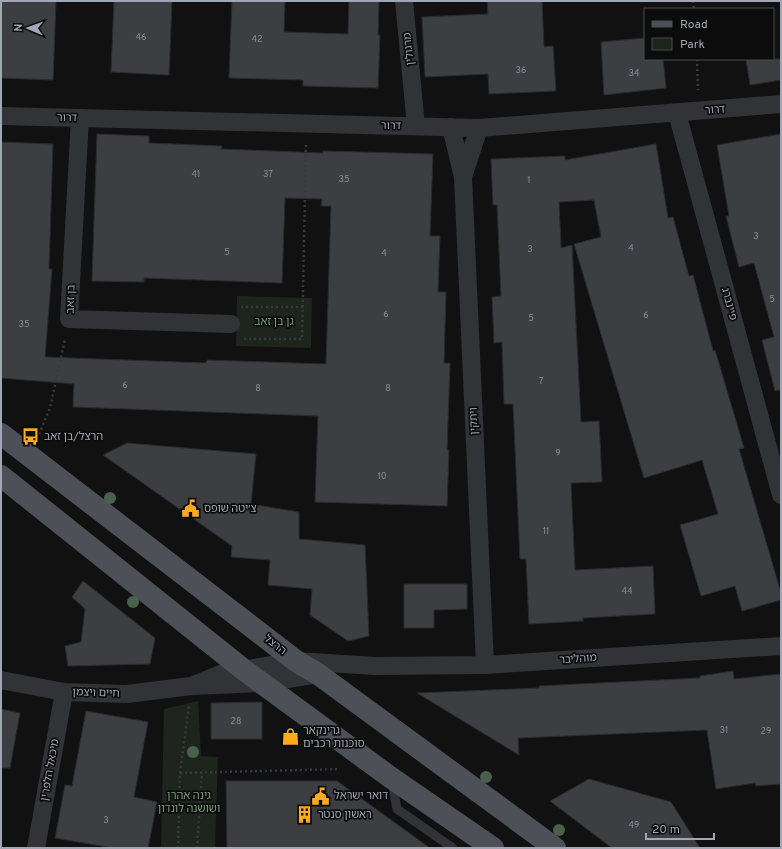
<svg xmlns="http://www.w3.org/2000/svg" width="782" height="849" font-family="Overpass,'Noto Sans Hebrew',sans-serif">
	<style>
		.green { fill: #1d251d }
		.building { fill: #3d3e42; stroke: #2a2b2e }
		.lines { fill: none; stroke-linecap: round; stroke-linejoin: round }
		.path { stroke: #373a3e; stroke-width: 2.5; stroke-dasharray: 2 3; stroke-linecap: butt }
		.service { stroke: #313337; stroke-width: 9 }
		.minor { stroke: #313337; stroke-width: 18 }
		.primary { stroke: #4d5057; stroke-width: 22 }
		.tree { fill: #49604a }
		.labels { text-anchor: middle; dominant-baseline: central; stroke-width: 3.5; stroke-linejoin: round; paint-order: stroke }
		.number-label { font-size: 9px; fill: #888d98 }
		.street-label { font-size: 11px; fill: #a1a7b4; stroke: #0c0c0d }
		.park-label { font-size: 11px; fill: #76a078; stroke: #0c0c0d }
		.poi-label { font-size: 11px; fill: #a1a7b4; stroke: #0c0c0d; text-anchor: start }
	</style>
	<rect width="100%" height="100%" fill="#111112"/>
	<path class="green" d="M237 296 312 298 311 348 236 346Z
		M198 701 201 756 218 757 215 848H161L164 709Z"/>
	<path class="building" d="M1 1H56L53 80 1 78Z
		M114 1H172L169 75 111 72Z
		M232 1H285L284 32 348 34 349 1H379L378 35H380L378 88 303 86V80L229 78Z
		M487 1H542L544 47 553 46 556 91 489 94 488 74 425 77 422 17 488 14Z
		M645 38V59H663L666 88 604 95 601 42Z
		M746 59H781V80L750 85Z
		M97 134 149 136V143L222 146 221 149 323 153V151L433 154 430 236H440L438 292H446L444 363H450L447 450H449L447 506 315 502 318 416 73 407 74 384 1 378V142L53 144 49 269H52L45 357 206 363 207 360 326 364 331 206H321L322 199 285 198 282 283 144 278V282L92 281Z
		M781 134V390L775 391 762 340 774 337 754 263 739 267 726 216H729L717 145Z
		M656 144 668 218 673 217 689 276 693 275 713 351 715 350 744 448 739 449 781 593V600L742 611 735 586 701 596 680 525 718 514 702 460 644 478 574 244 601 237 594 200 559 202 561 248 572 245 581 422 599 421 602 482 571 483 575 570 653 566 655 614 583 618V621L529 624 526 559H520L513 404H504L502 342 494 343 492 297 501 296 497 205H493L491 159 565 156V160Z
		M127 443 256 454 251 504 299 512V539L365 545 369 636 348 641 310 615 312 589 268 585 270 560 231 557 232 546 103 455Z
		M83 581 155 638 150 664 68 666 65 646 81 642 85 609 72 597Z
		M404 584H467V609L434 610V628H404Z
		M733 671 734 679 781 674V784L756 786 755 783 716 789 707 730 518 738 519 755 417 693 539 688V686L700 678V676Z
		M262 702V739H211V703Z
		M1 709 20 713 10 768H1Z
		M86 711 148 722 134 797 157 802 148 848H113L55 838 65 785 72 786Z
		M589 779 671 802 700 848H612L550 801Z
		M226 781H337L430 848H227Z"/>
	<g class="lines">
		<path class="path" d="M693 1 694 9
			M697 59 698 90
			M241 307H303
			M244 339H302L306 144
			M39 434 50 408 65 339
			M180 773 340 769
			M178 848 180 773 189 706
			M197 848 202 773"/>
		<path class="service" d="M392 782 397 809 453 848"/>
		<path class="minor" d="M404 1 416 126
			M677 113 781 495
			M1 116 479 128 781 104
			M80 118 69 319 231 324
			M451 127 463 177
			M479 128 463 177 485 665
			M1 680 64 692 127 694 191 686 263 683 325 673
			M191 686 223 673 296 661 375 666 485 665 781 646
			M36 848 64 692"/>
		<path class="primary" d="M1 434 296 661 318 674 555 848
			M1 476 244 670 390 777 493 848"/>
	</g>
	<g class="tree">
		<circle cx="110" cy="498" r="6"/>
		<circle cx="133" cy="602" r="6"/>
		<circle cx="193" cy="752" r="6"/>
		<circle cx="486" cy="777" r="6"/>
		<circle cx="559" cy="830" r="6"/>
	</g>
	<defs>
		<symbol id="bus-bare" viewBox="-9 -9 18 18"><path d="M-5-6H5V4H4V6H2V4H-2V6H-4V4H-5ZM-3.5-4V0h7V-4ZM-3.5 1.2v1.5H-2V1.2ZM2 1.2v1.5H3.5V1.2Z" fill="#fcaa1f" stroke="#0c0c0d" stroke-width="2.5" paint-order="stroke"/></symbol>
		<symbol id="civic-bare" viewBox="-9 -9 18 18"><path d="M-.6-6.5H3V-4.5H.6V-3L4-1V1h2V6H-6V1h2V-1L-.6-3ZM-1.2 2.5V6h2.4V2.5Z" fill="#fcaa1f" stroke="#0c0c0d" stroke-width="2.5" paint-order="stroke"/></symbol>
		<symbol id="shop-bare" viewBox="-9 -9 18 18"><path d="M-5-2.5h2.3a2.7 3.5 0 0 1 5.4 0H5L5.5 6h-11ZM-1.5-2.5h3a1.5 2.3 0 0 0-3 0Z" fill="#fcaa1f" stroke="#0c0c0d" stroke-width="2.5" paint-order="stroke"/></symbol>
		<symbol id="building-bare" viewBox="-9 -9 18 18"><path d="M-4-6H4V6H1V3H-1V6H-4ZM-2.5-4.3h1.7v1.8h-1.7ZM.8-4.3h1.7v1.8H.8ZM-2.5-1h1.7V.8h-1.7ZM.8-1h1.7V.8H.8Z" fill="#fcaa1f" stroke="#0c0c0d" stroke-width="2.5" paint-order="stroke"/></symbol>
	</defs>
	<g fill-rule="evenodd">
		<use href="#bus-bare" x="18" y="424" width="25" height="25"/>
		<use href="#civic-bare" x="178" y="496" width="25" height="25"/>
		<use href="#shop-bare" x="278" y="724" width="25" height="25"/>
		<use href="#civic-bare" x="308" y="784" width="25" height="25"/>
		<use href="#building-bare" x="292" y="802" width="25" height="25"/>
	</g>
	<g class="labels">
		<g class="number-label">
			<text x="141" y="37">46</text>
			<text x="257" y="39">42</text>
			<text x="521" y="70">36</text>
			<text x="634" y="73">34</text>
			<text x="196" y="174">41</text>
			<text x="268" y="174">37</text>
			<text x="344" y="179">35</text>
			<text x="529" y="180">1</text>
			<text x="756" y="236">3</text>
			<text x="631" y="248">4</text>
			<text x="530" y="249">3</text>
			<text x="227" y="252">5</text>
			<text x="384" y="253">4</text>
			<text x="772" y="299">5</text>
			<text x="386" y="314">6</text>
			<text x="646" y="315">6</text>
			<text x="531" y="318">5</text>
			<text x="24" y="324">35</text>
			<text x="541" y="381">7</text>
			<text x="125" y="385">6</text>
			<text x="258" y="388">8</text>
			<text x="388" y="388">8</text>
			<text x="558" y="453">9</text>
			<text x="382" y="476">10</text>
			<text x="546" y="531">11</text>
			<text x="627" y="591">44</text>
			<text x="236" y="721">28</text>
			<text x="724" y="730">31</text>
			<text x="766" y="731">29</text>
			<text x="106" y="820">3</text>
			<text x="634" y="825">49</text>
		</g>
		<g class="street-label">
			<text transform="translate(409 49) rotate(-96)">מרגולין</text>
			<text transform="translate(715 110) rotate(-4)">דרור</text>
			<text transform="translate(67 118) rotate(1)">דרור</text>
			<text transform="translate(391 126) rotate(1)">דרור</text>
			<text transform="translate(71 299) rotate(-88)">בן זאב</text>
			<text transform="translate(729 304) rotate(75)">פיינברג</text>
			<text transform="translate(474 421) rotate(-92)">ויתקין</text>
			<text transform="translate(275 645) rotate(38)">הרצל</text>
			<text transform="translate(578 659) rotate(-4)">מוהליבר</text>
			<text transform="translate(96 693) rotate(2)">חיים ויצמן</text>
			<text transform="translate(50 770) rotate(-80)">מיכאל הלפרין</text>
		</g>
		<g class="park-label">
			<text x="274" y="322">גן בן זאב</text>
			<text x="189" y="796">גינה אהרן<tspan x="189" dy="13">ושושנה לונדון</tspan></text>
		</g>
		<g class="poi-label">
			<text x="44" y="437">הרצל/בן זאב</text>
			<text x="204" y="509">צ׳יטה שופס</text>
			<text x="303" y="731">גרינקאר<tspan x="303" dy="13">סוכנות רכבים</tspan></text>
			<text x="334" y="796">דואר ישראל</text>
			<text x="318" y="815">ראשון סנטר</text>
		</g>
	</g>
	<rect width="782" height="849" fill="none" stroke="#a1a7b4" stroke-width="4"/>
	<rect x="644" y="8" width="130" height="52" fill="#0c0c0d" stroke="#484a50"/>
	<rect x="652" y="21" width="20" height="6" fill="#4d5057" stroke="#484a50"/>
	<text x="680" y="28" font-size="12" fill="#a1a7b4">Road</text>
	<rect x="652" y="38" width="20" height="12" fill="#1d251d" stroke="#484a50"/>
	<text x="680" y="48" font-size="12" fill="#a1a7b4">Park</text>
	<g transform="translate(28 28) rotate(272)" stroke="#0c0c0d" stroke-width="3" paint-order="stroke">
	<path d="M0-3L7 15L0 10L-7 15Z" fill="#a1a7b4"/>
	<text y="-6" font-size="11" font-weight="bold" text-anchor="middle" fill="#a1a7b4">N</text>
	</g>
	<path d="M646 833v6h68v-6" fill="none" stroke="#a1a7b4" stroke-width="2"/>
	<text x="652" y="833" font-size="12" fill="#a1a7b4" stroke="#0c0c0d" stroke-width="3" paint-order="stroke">20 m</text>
</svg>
